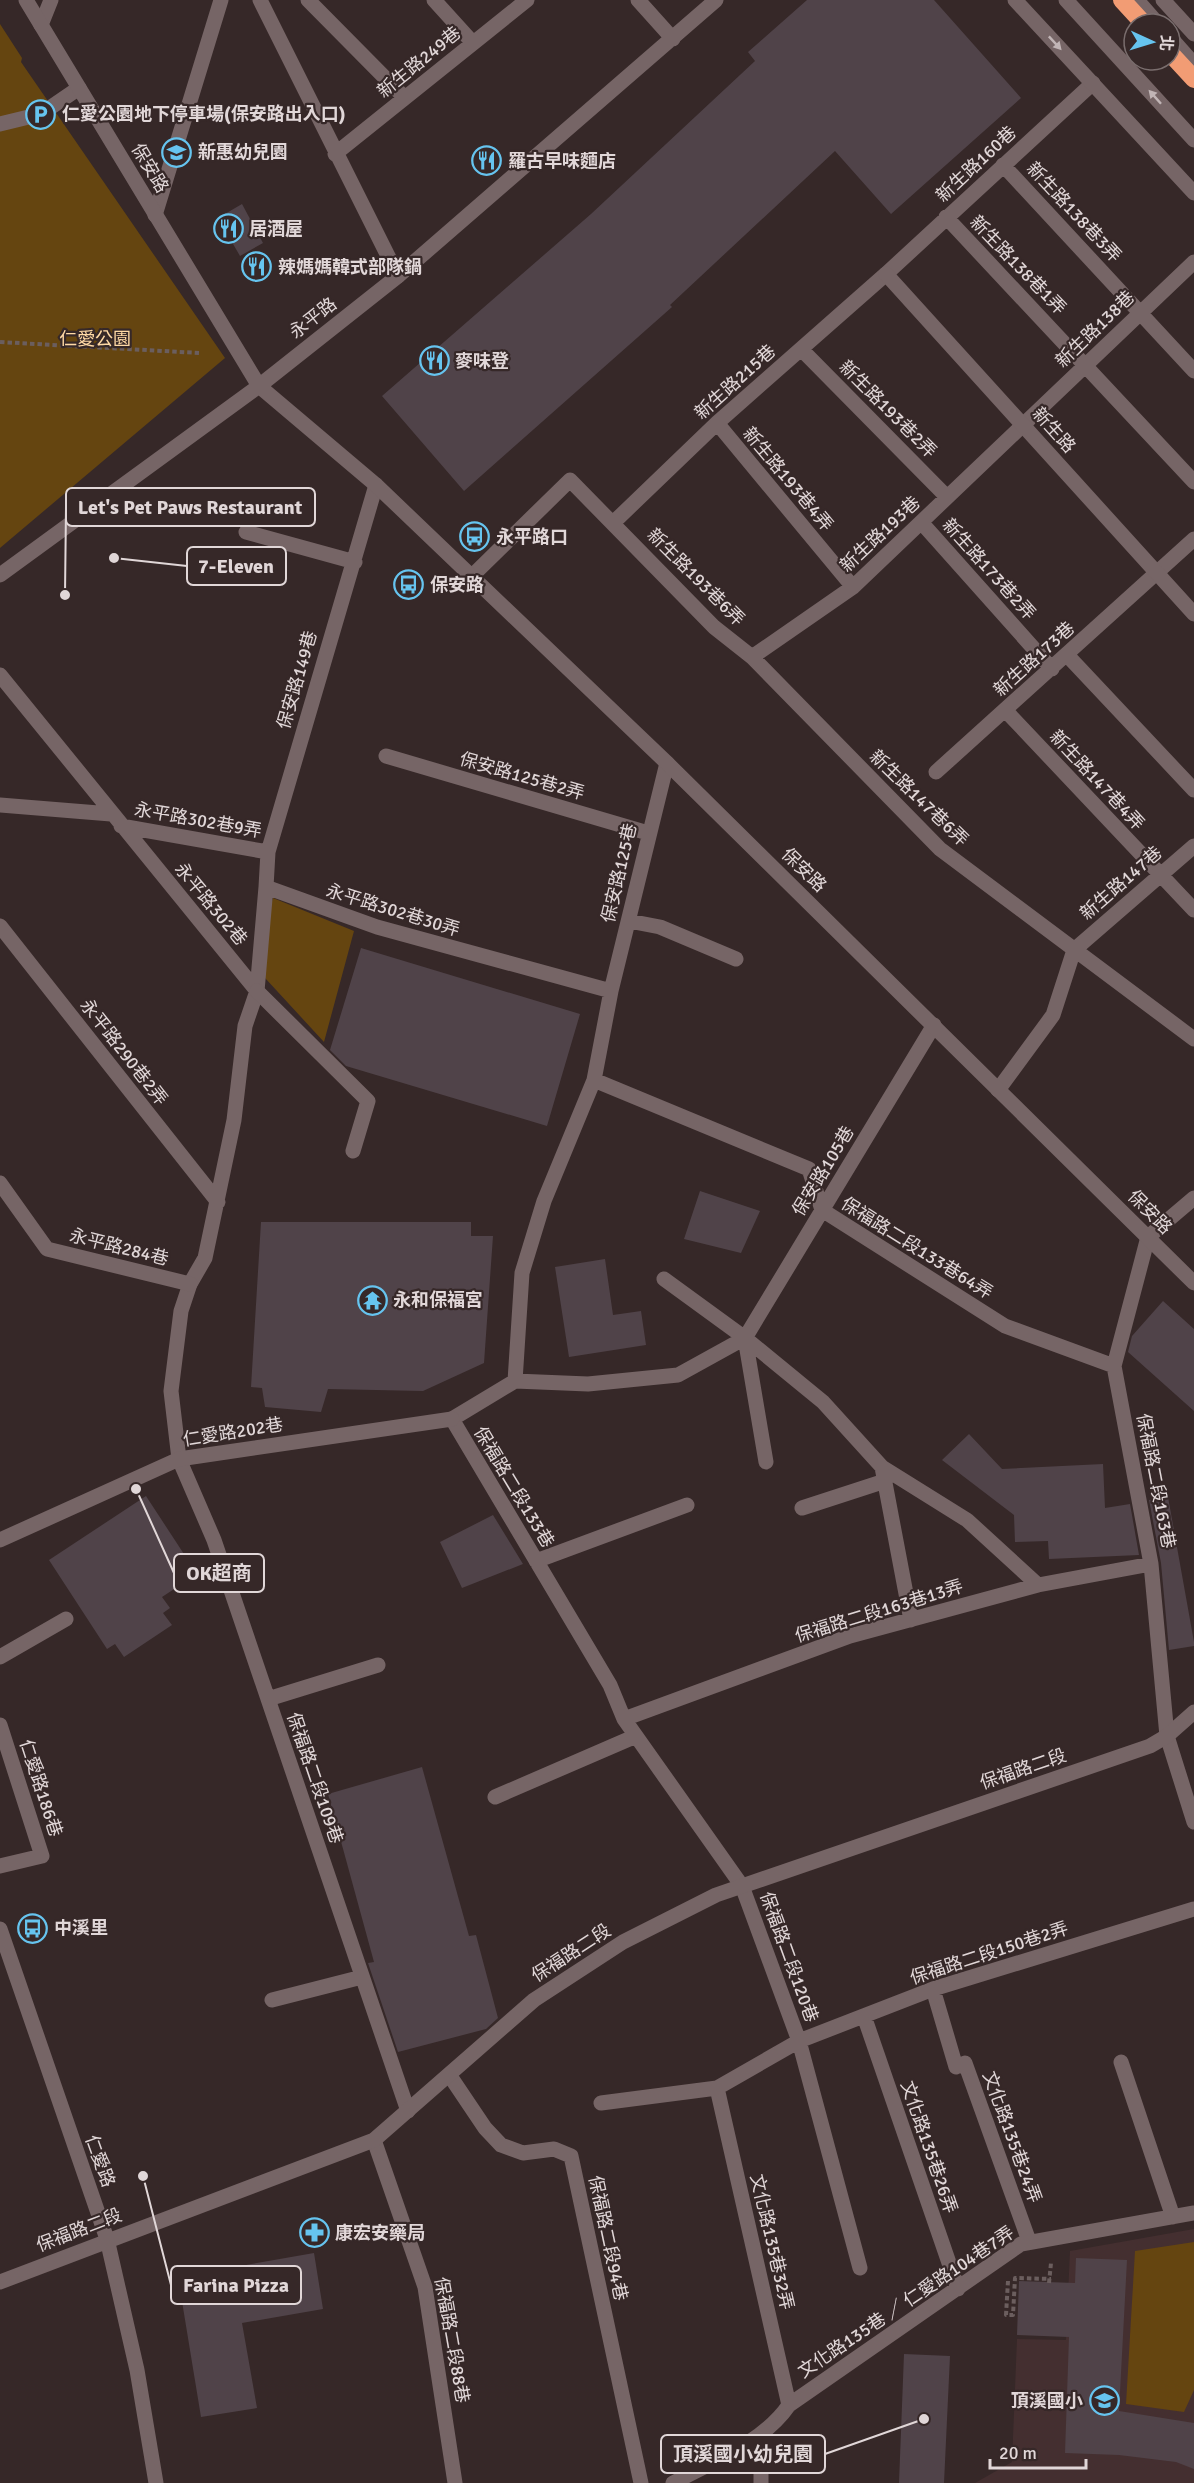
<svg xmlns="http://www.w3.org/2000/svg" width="1194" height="2483" font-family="Signika,'Noto Sans TC',sans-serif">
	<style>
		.built { fill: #442f30 }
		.green { fill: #654510 }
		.building { fill: #504349 }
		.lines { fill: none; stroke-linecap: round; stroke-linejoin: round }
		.path { stroke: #6b5e5e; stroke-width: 4; stroke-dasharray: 4.5 3; stroke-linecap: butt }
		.lane { stroke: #766566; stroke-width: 15 }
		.street { stroke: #766566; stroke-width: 15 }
		.secondary { stroke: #766566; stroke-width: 15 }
		.highway { stroke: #f29c74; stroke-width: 18 }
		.oneway { fill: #c1b5b6 }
		.labels { text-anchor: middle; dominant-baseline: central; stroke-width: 4.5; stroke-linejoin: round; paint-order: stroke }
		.street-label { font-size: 18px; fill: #e1d7d8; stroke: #362828 }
		.poi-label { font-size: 18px; font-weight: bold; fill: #e1d7d8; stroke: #362828; text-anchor: start }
		.park-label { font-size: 18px; fill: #ffd9a5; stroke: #362828 }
		.leader { fill: none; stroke: #e1d7d8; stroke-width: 2 }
		.callout-dot { fill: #e1d7d8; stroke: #362828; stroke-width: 2 }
		.callout { fill: #362828; stroke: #e1d7d8; stroke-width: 2 }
		.callout-label { font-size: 20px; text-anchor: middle; font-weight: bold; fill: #e1d7d8 }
	</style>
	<rect width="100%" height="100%" fill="#362828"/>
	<path class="built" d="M1194 2229V2483H975L1012 2462 1017 2339 1066 2340 1070 2251Z"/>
	<path class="green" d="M0 24 22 58 21 62 225 358 0 548Z
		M273 898 354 931 324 1042 254 966Z
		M1194 2242V2390L1184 2412 1126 2404 1135 2251Z"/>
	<path class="building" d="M807 0H934L1021 98 891 214 835 151 670 305 672 307 464 491 382 396 591 214 755 61 748 52Z
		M242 204 263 243 240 256 218 218Z
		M361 948 580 1014 547 1126 346 1066 330 1050Z
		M700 1191 760 1211 741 1253 684 1239Z
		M261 1222H471V1236H493L484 1363 423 1391 328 1389 321 1412 265 1407 262 1388 251 1387Z
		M605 1259 613 1315 641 1311 646 1345 569 1357 555 1267Z
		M1163 1301 1194 1329V1411L1128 1352 1132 1336Z
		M969 1434 1002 1469 1103 1464 1105 1508 1130 1504 1139 1555 1049 1559 1048 1541 1015 1542 1014 1515 942 1460Z
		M146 1496 197 1574 162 1597 170 1608 163 1613 172 1625 124 1657 115 1644 107 1649 49 1560Z
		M1168 1497 1194 1642V1646L1169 1650 1161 1563 1149 1500Z
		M493 1515 523 1564 462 1588 440 1542Z
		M422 1767 469 1936 476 1935 498 2018 486 2029 398 2052 368 1963 374 1962 328 1794Z
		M314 2253 323 2309 242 2323 257 2408 201 2417 178 2277Z
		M1076 2258 1127 2260 1119 2411 1194 2423V2469L1176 2462 1119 2455 1065 2453 1069 2337 1017 2335 1019 2281 1075 2283Z
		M904 2354 950 2356 944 2483H899Z"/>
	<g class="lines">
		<path class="path" d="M0 342 199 353
			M1008 2281 1006 2315H1013L1015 2278 1051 2279
			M1049 2283 1051 2263"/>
		<path class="lane" d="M260 0 398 276
			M308 0 405 98
			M434 0 473 43
			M1137 0 1158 24
			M1163 0 1194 34
			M41 25 51 0
			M1170 37 1194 64
			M0 124 41 114 79 88
			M335 154 527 0
			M1003 165 1194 371
			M155 215 221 0
			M946 217 1194 482
			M801 349 947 497
			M717 423 853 587
			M614 522 717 423 886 274 1093 83
			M921 522 1052 669
			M246 532 355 562
			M471 577 570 480 714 627 752 657 940 849 1194 1039
			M1067 655 1194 790
			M752 657 853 587 1194 262
			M0 675 257 991 245 1026 234 1120 205 1258 190 1284 181 1311 171 1391 179 1459 214 1540 408 2111
			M1006 711 1194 910
			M386 756 648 833
			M667 763 611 991 594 1080 544 1201 522 1273 515 1381 452 1419 610 1685 624 1719 742 1886 799 2041 860 2268
			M936 772 1194 539
			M0 805 111 814
			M121 826 268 852
			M266 887 268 852 376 485
			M629 921 660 927 736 959
			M0 926 218 1202
			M1074 950 1194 846
			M257 991 266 887 377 927 611 991
			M594 1080 809 1169 822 1210 1005 1326 1114 1366
			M998 1090 1053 1015 1074 950
			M1194 1198 1148 1237 1114 1366 1151 1564 1167 1736 1194 1822
			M664 1279 745 1338
			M745 1338 766 1462
			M515 1381 588 1384 678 1375 745 1338
			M882 1467 967 1520 1038 1585
			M802 1508 885 1481
			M536 1561 687 1505
			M911 1620 882 1467 823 1402 745 1338 934 1025
			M0 1657 66 1619
			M268 1699 378 1665
			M624 1719 850 1636 1038 1585 1151 1564
			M0 1725 42 1856 0 1866
			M495 1797 636 1736
			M933 1989 956 2067 965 2063 1029 2241
			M272 2000 362 1977
			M864 2016 958 2289
			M1121 2062 1173 2217
			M450 2076 485 2128 501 2145 523 2153 554 2149 571 2156 641 2483
			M717 2088 789 2405
			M601 2103 717 2088 799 2041 933 1989 1194 1909
			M374 2140 425 2287 455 2483
			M761 2435V2483
			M673 2483C713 2461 763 2443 789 2405L1021 2244 1194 2213"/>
		<path class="street" d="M26 0 259 386 376 485 667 763 1194 1283
			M638 0 673 39
			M886 274 1194 614
			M0 575 259 386 398 276 716 0
			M257 991 368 1101 353 1151
			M0 1183 47 1249 190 1284
			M0 1540 179 1459 452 1419
			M0 1929 107 2239 137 2370 156 2483
			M0 2282 374 2140 534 2000 623 1942 716 1895 1150 1746 1167 1736 1194 1712"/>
		<path class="secondary" d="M1015 0 1194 193
			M1066 0 1194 140"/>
		<path class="highway" d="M1122 0 1144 24
			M1170 53 1194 79"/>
	</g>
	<defs><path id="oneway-solid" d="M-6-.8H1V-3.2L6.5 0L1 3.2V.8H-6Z" transform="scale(1.5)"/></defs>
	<g class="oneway">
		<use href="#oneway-solid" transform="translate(1055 43) rotate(47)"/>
		<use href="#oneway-solid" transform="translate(1155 97) rotate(-132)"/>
	</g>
	<defs>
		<symbol id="parking-ring" viewBox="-11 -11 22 22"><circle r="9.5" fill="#362828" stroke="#66c4ef" stroke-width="1.5"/><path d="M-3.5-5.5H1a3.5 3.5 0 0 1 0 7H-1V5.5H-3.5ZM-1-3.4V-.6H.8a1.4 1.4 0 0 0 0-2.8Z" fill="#66c4ef"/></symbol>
		<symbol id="school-ring" viewBox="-11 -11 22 22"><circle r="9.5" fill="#362828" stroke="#66c4ef" stroke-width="1.5"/><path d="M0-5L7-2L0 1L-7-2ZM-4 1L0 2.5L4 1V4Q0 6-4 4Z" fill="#66c4ef"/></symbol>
		<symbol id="restaurant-ring" viewBox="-11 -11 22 22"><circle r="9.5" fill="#362828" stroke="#66c4ef" stroke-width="1.5"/><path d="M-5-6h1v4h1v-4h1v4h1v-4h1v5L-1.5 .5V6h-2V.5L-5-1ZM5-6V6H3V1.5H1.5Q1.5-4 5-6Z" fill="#66c4ef"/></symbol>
		<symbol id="bus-ring" viewBox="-11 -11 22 22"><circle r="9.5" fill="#362828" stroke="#66c4ef" stroke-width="1.5"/><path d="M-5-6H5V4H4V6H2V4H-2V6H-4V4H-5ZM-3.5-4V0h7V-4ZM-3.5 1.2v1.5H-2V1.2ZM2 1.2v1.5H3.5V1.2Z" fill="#66c4ef"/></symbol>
		<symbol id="temple-ring" viewBox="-11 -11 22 22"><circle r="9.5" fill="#362828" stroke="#66c4ef" stroke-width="1.5"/><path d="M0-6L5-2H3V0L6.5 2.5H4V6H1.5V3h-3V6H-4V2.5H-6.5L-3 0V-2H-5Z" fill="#66c4ef"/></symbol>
		<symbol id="pharmacy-ring" viewBox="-11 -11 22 22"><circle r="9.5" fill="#362828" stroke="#66c4ef" stroke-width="1.5"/><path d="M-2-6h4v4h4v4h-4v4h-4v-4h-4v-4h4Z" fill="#66c4ef"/></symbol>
	</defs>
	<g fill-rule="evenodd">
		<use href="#parking-ring" x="24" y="98" width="33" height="33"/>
		<use href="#school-ring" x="160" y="136" width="33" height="33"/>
		<use href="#restaurant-ring" x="470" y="144" width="33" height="33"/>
		<use href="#restaurant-ring" x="212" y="212" width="33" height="33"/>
		<use href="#restaurant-ring" x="240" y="250" width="33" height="33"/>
		<use href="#restaurant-ring" x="418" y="344" width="33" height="33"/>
		<use href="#bus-ring" x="458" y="520" width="33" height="33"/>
		<use href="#bus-ring" x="392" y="568" width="33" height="33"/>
		<use href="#temple-ring" x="356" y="1284" width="33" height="33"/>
		<use href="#bus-ring" x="16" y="1912" width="33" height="33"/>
		<use href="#pharmacy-ring" x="298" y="2216" width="33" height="33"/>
		<use href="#school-ring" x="1088" y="2384" width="33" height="33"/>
	</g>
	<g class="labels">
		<g class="street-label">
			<text transform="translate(419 62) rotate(-39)">新生路249巷</text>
			<text transform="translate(976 164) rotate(-43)">新生路160巷</text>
			<text transform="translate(150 168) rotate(59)">保安路</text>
			<text transform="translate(1074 212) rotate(47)">新生路138巷3弄</text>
			<text transform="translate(1018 265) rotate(46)">新生路138巷1弄</text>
			<text transform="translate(313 318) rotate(-38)">永平路</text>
			<text transform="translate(1095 329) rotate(-44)">新生路138巷</text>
			<text transform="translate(735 382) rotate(-42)">新生路215巷</text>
			<text transform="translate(888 409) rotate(45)">新生路193巷2弄</text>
			<text transform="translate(1054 430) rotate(48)">新生路</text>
			<text transform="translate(788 479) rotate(50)">新生路193巷4弄</text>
			<text transform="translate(880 534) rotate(-43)">新生路193巷</text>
			<text transform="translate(989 569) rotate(48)">新生路173巷2弄</text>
			<text transform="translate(696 577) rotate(45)">新生路193巷6弄</text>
			<text transform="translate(1034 659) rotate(-42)">新生路173巷</text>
			<text transform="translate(297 680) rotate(-74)">保安路149巷</text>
			<text transform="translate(522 776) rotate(16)">保安路125巷2弄</text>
			<text transform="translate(1097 780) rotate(47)">新生路147巷4弄</text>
			<text transform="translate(919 798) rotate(44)">新生路147巷6弄</text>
			<text transform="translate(198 820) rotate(10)">永平路302巷9弄</text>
			<text transform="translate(804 870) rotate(44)">保安路</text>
			<text transform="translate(619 873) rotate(-77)">保安路125巷</text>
			<text transform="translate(1121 883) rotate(-41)">新生路147巷</text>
			<text transform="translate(211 904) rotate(50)">永平路302巷</text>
			<text transform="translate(393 910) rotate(17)">永平路302巷30弄</text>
			<text transform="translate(124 1052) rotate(52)">永平路290巷2弄</text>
			<text transform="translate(823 1171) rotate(-59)">保安路105巷</text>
			<text transform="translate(1150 1212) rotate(45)">保安路</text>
			<text transform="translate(119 1247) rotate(14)">永平路284巷</text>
			<text transform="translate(917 1248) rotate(32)">保福路二段133巷64弄</text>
			<text transform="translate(233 1432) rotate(-9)">仁愛路202巷</text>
			<text transform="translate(1156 1481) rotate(79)">保福路二段163巷</text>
			<text transform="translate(514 1487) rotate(59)">保福路二段133巷</text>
			<text transform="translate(879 1611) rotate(-17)">保福路二段163巷13弄</text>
			<text transform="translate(1023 1769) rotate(-19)">保福路二段</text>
			<text transform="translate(315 1778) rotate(71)">保福路二段109巷</text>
			<text transform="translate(41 1788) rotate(72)">仁愛路186巷</text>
			<text transform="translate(571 1953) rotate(-33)">保福路二段</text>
			<text transform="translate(989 1953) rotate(-18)">保福路二段150巷2弄</text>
			<text transform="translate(789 1957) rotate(70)">保福路二段120巷</text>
			<text transform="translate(1012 2137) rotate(70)">文化路135巷24弄</text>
			<text transform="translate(929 2147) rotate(71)">文化路135巷26弄</text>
			<text transform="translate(100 2161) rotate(70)">仁愛路</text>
			<text transform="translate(79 2230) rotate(-21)">保福路二段</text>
			<text transform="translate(608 2238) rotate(78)">保福路二段94巷</text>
			<text transform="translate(772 2242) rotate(77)">文化路135巷32弄</text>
			<text transform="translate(906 2302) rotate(-34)">文化路135巷 ／ 仁愛路104巷7弄</text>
			<text transform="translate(452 2340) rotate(80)">保福路二段88巷</text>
		</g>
		<g class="poi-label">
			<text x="62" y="114">仁愛公園地下停車場(保安路出入口)</text>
			<text x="198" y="152">新惠幼兒園</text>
			<text x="508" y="161">羅古早味麵店</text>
			<text x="249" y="229">居酒屋</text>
			<text x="278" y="267">辣媽媽韓式部隊鍋</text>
			<text x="455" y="361">麥味登</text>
			<text x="496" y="537">永平路口</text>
			<text x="430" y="585">保安路</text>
			<text x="393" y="1300">永和保福宮</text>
			<text x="54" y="1928">中溪里</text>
			<text x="335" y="2233">康宏安藥局</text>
			<text x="1083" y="2401" text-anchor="end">頂溪國小</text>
		</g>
		<g class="park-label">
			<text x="95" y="339">仁愛公園</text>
		</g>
	</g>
	<path class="leader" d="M65 595L66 507M114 558L187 566M136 1489L174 1573M143 2176L171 2285M924 2419L825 2454"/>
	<g class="callout-dot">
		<circle cx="65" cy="595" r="6"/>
		<circle cx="114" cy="558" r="6"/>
		<circle cx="136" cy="1489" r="6"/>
		<circle cx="143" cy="2176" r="6"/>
		<circle cx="924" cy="2419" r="6"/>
	</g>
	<g class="callout">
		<rect x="66" y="488" width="249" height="38" rx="6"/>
		<rect x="187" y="547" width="99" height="38" rx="6"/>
		<rect x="174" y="1554" width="90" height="38" rx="6"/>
		<rect x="171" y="2266" width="130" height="38" rx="6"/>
		<rect x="661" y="2435" width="164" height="38" rx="6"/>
	</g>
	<g class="callout-label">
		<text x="190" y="514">Let's Pet Paws Restaurant</text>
		<text x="236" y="573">7-Eleven</text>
		<text x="219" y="1580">OK超商</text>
		<text x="236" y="2292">Farina Pizza</text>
		<text x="743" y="2461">頂溪國小幼兒園</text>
	</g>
	<g transform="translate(1152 42) rotate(94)"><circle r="28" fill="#362828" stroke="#7a6e6e" stroke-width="1.5"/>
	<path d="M0-4.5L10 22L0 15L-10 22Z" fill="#66c4ef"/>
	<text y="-9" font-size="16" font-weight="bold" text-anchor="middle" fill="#e1d7d8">北</text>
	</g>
	<path d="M990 2459v9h96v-9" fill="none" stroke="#e1d7d8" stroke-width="3"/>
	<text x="999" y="2459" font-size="18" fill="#e1d7d8" stroke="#362828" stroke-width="4.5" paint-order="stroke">20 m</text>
</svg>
